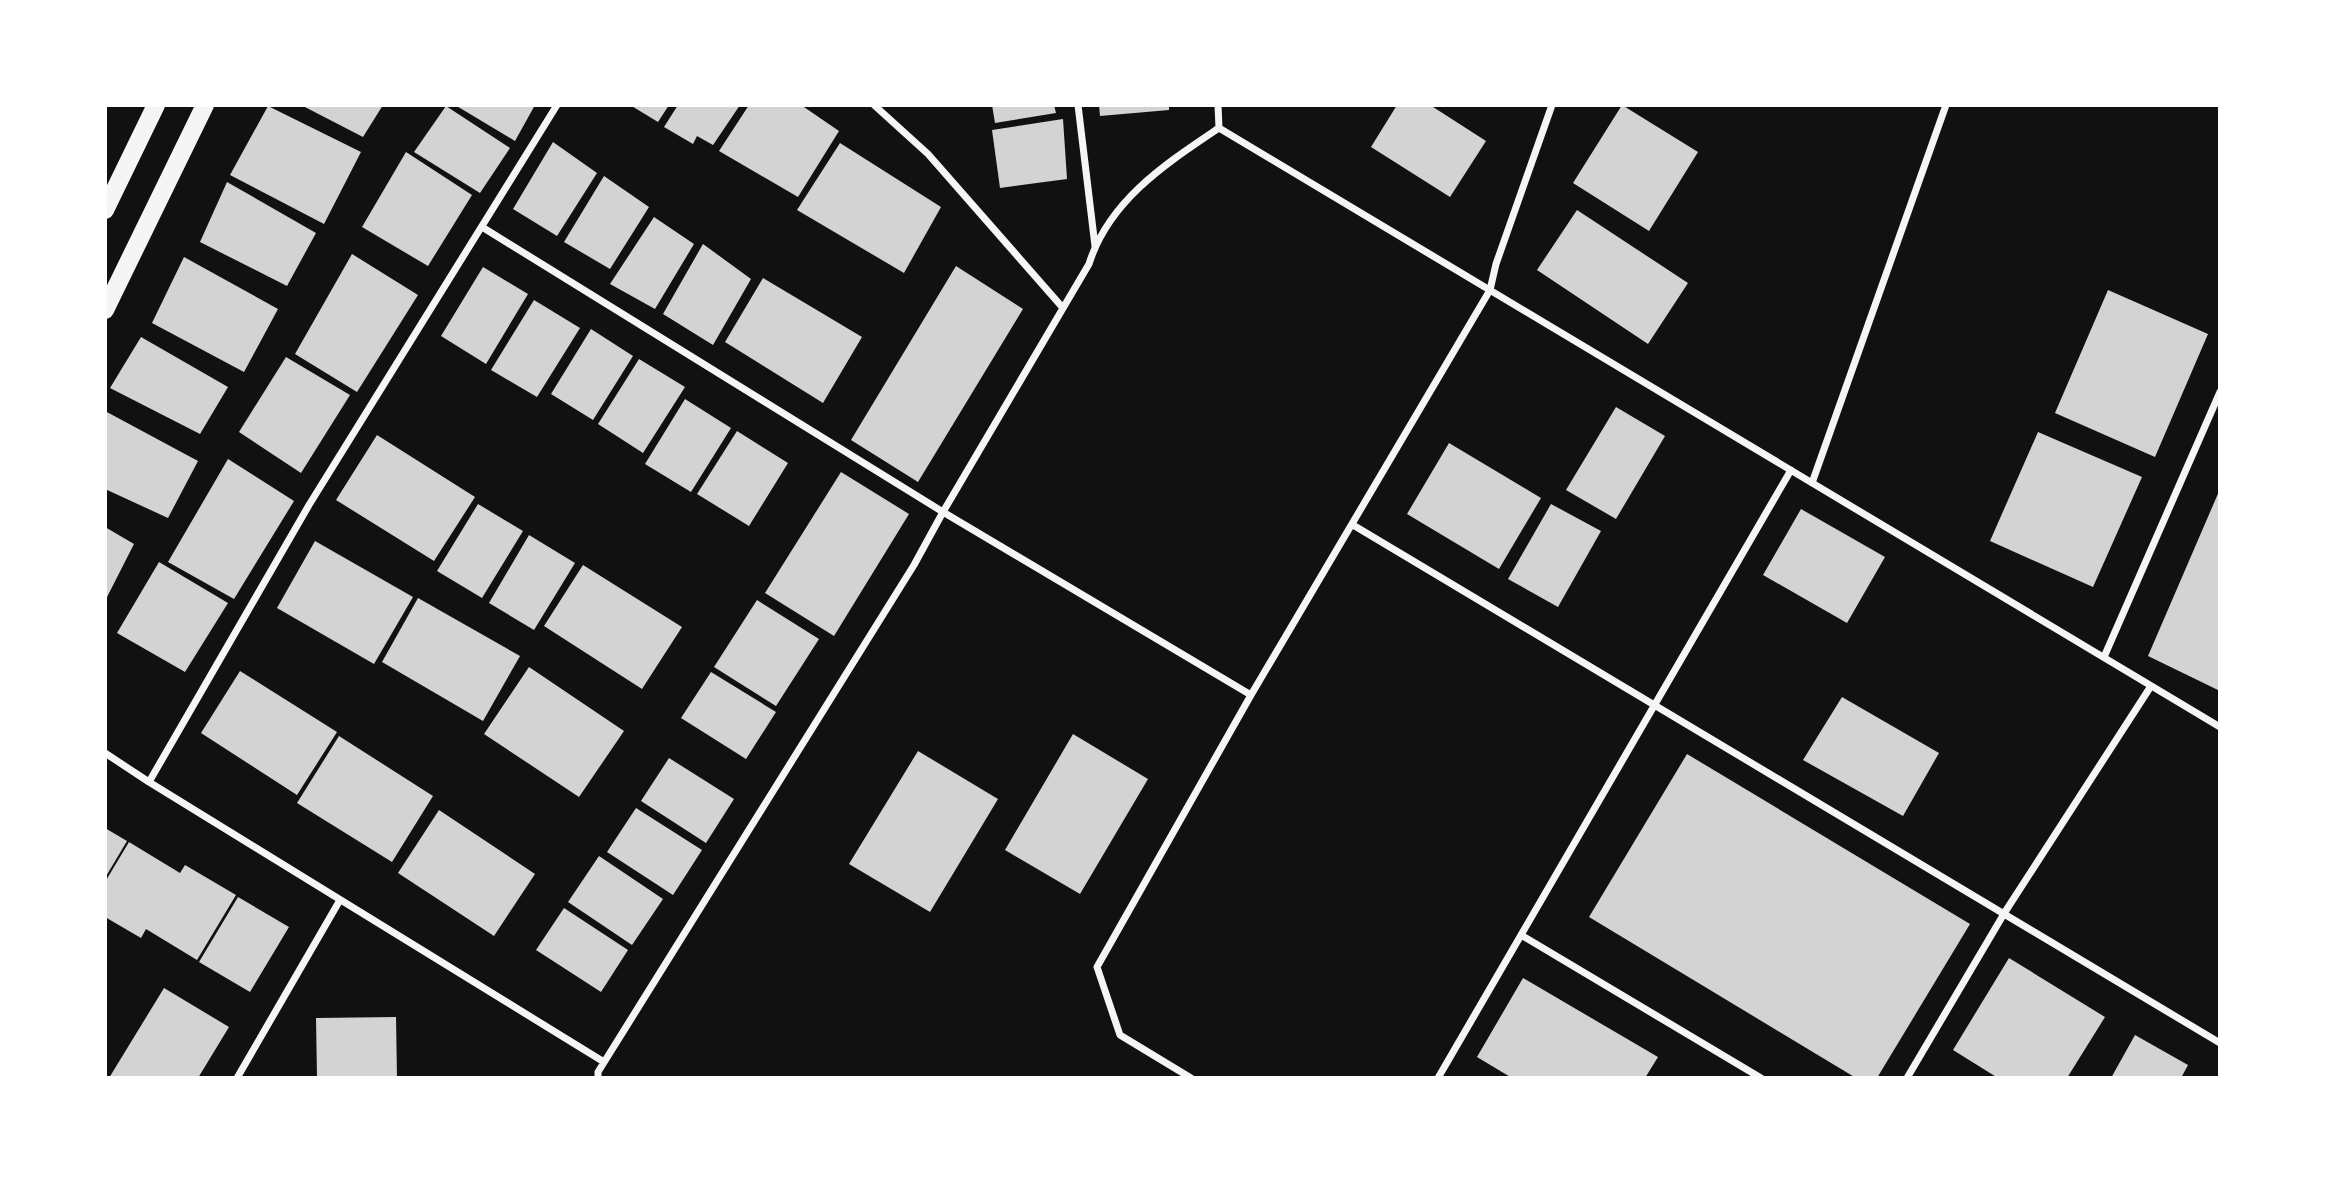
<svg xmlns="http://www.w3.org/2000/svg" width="2325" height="1183" font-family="'IBM Plex Sans',sans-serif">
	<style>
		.building { fill: #d3d3d3 }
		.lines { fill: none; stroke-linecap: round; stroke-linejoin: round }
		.minor { stroke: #f5f5f5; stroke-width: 7 }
		.primary { stroke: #f5f5f5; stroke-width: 18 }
	</style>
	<rect width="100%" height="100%" fill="#111"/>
	<path class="building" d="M301 105H383L363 137Z
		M455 105H535L515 141Z
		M630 105H669L658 122Z
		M678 105H740L713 145 697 136 693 144 664 127Z
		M749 105H801L839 131 798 197 719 151Z
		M992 105H1054L1056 113 995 123Z
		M1099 105H1169V110L1100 116Z
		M1397 105H1430L1486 141 1450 197 1371 147Z
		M1622 105 1698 152 1649 231 1573 183Z
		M268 106 361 152 324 224 230 175Z
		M446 106 510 148 480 193 414 152Z
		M1063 119 1067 179 1000 188 992 130Z
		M553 142 597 173 557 236 513 209Z
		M840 143 941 207 904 273 797 210Z
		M406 152 472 195 428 266 362 227Z
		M604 176 649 207 610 269 564 242Z
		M227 182 316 233 287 286 200 242Z
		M1577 210 1688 283 1648 344 1537 270Z
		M654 217 694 244 655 309 610 284Z
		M703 244 751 279 713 345 663 314Z
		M352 254 418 295 357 392 295 354Z
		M184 257 278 309 244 372 152 323Z
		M956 266 1023 309 918 482 851 440Z
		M483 267 528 294 486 364 441 336Z
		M763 278 862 337 823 403 725 342Z
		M2108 290 2208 334 2155 457 2055 413Z
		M534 300 580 328 537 397 491 370Z
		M591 329 633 356 593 420 551 394Z
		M141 337 228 387 200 434 110 388Z
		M286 357 350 395 301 473 239 432Z
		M639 359 685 387 643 453 598 424Z
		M685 399 731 428 691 492 645 464Z
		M1616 407 1665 436 1616 519 1566 490Z
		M105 411 198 461 168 518 105 489Z
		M737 431 788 463 749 526 697 494Z
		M2038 432 2142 477 2093 587 1990 541Z
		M377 435 475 497 434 561 336 500Z
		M1449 443 1541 498 1499 569 1407 514Z
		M228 459 294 501 234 599 168 562Z
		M841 472 909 514 834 636 765 593Z
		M2220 489V691L2148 656Z
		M478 504 523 531 482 598 437 571Z
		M1551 504 1601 531 1558 607 1508 579Z
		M1801 509 1885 557 1847 623 1763 575Z
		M105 527 134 544 105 601Z
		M529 535 575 563 534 630 489 603Z
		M315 541 413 597 374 664 277 608Z
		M159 562 228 603 185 672 117 633Z
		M583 565 682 627 642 689 544 626Z
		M418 598 520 656 483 721 382 662Z
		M757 600 819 639 776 706 714 667Z
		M529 667 624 731 579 797 484 734Z
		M240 671 337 732 297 795 201 733Z
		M711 672 776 712 746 759 681 718Z
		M1842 697 1939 753 1903 816 1803 760Z
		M1073 734 1148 779 1080 894 1005 850Z
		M339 736 433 796 392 862 297 803Z
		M918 751 998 799 930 912 849 864Z
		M1687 754 1970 924 1877 1078H1856L1589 917Z
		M669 758 734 799 706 843 641 801Z
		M636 808 702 850 673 895 607 852Z
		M439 810 535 874 494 936 398 873Z
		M105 828 127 841 105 878Z
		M129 842 180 873 185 865 236 895 197 960 146 929 141 938 105 917V882Z
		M599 856 663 899 632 945 568 902Z
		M238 897 289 927 250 992 199 962Z
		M564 908 628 950 601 992 536 950Z
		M2009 958 2105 1017 2067 1078H1998L1953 1050Z
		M1523 978 1658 1057 1645 1078H1512L1477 1057Z
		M164 988 229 1027 198 1078H109Z
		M396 1017 397 1078H317L316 1018Z
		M2135 1035 2188 1065 2181 1078H2111Z"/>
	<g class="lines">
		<path class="minor" d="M874 105 928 154 1063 308
			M1078 105 1095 246
			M1218 105 1219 128
			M1219 128 2220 727
			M482 227 943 512 1251 695
			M1812 483 1946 105
			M1353 525C1641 698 1932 868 2220 1043
			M2104 657 2220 392
			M105 753 149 782 604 1062
			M149 782 309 505 557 105
			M1521 935 1761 1078
			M237 1078 340 900
			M598 1078V1072L914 565 943 512 1089 264C1109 200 1167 163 1219 128
			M1191 1078 1120 1035 1097 967 1251 695 1490 290 1496 264 1552 105
			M1438 1078 1791 470
			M1907 1078 2005 912 2151 686"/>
		<path class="primary" d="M105 210 156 105
			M105 310 205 105"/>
	</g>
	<rect width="2325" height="1183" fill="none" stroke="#ffffff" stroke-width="214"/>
</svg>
